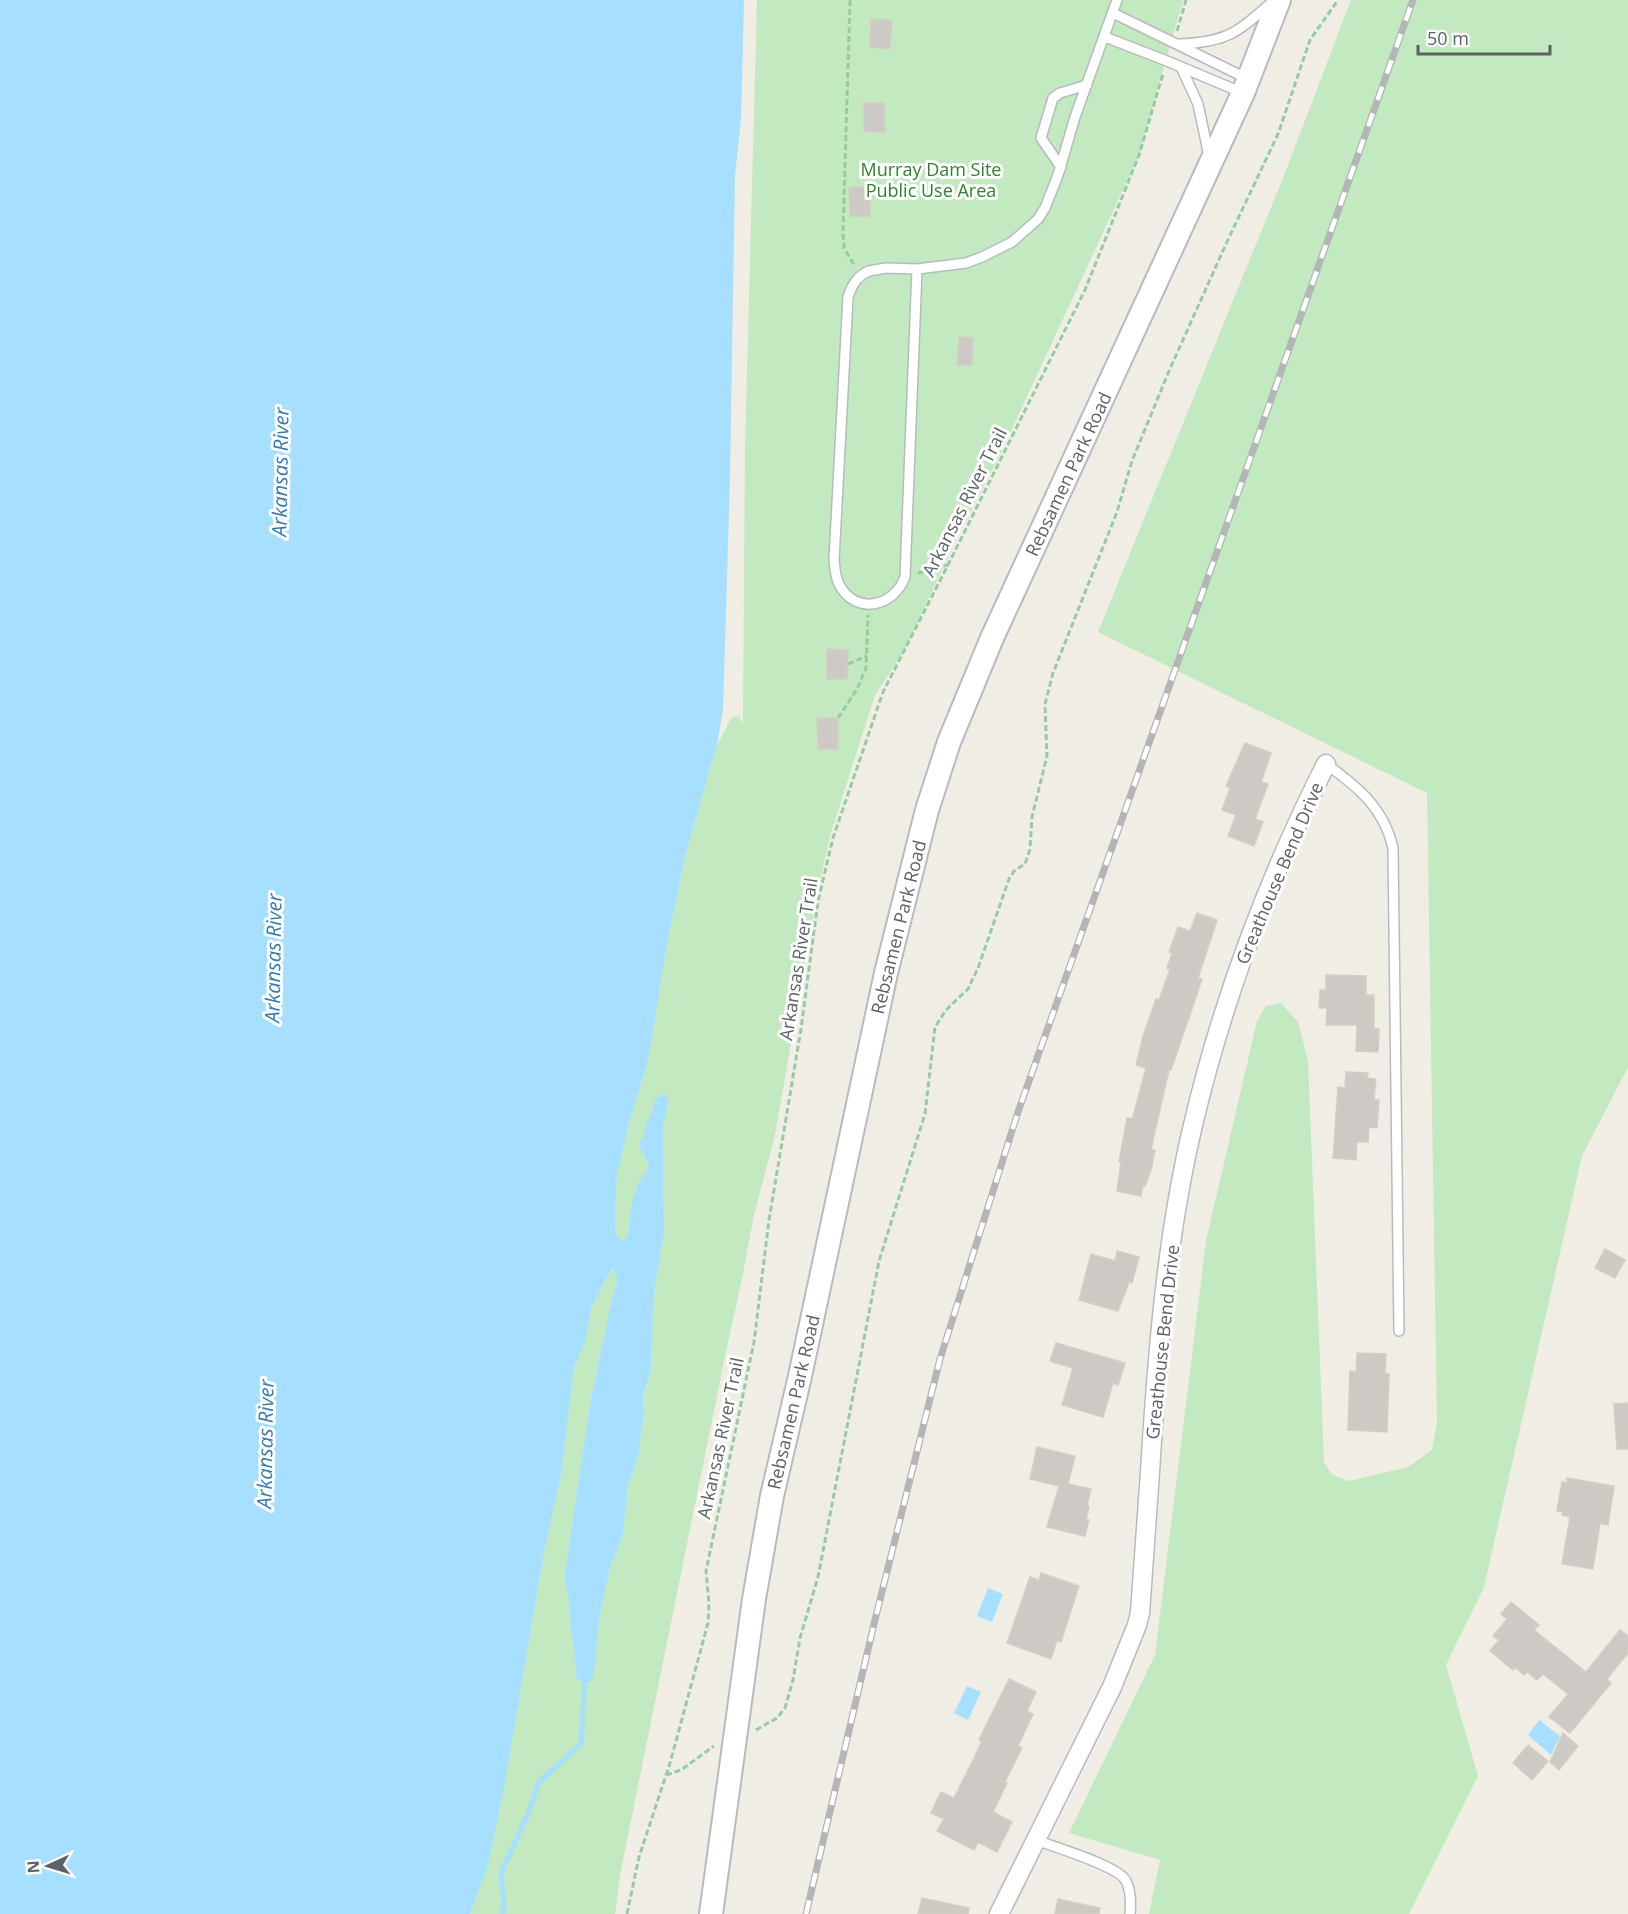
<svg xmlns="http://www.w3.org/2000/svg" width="1628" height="1914" font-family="'Open Sans',sans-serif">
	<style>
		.green { fill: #c2e9bf }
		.water { fill: #a6dfff }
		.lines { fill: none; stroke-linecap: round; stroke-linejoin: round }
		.stream { stroke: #a6dfff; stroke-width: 5 }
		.building { fill: #cdc9c4; stroke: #d5cec2; stroke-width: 1.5 }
		.service-casing { stroke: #b7bbc0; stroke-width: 12 }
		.minor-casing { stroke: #b7bbc0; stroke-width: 21 }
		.tertiary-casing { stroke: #b7bbc0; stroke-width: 26 }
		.path { stroke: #97cba3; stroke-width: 3; stroke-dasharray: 6 3; stroke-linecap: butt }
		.service { stroke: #fff; stroke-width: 9 }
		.minor { stroke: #fff; stroke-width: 18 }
		.tertiary { stroke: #fff; stroke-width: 22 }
		.rail-casing { stroke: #b4b5b6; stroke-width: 7 }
		.rail { stroke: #fff; stroke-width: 4.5; stroke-dasharray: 14; stroke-linecap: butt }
		.labels { text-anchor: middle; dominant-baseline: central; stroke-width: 6; stroke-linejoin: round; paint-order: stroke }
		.park-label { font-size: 18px; fill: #30842e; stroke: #fff }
		.street-label { font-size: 18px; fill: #5c6266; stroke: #fff }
		.water-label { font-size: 20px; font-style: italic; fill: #377bb1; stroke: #fff }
	</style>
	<rect width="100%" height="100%" fill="#f0ede5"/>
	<path class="green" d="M757 0H1183L1139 155 999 457 960 532 904 651 875 695 830 836 815 904 775 1135 754 1215 743 1274 724 1361 621 1870 615 1914H470L488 1866 504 1788 544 1553 561 1476 574 1368 585 1342 591 1308 607 1277 614 1269 618 1275 617 1283 611 1302 590 1404 564 1578C569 1593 569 1605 570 1620 572 1640 576 1659 576 1678L587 1685 592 1680 599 1619 610 1568 623 1535 628 1485 638 1458 644 1414 643 1396 651 1370 654 1293 664 1234 663 1125 668 1103 639 1146 649 1164C647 1174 640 1180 637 1189 632 1205 629 1220 627 1236L622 1241 616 1234 615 1212 617 1175 631 1116 648 1061 668 938 686 853 717 745 732 717 739 716 743 724 745 446Z
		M1351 0H1628V1067L1582 1156 1484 1587 1446 1665 1478 1776 1409 1914H1149L1160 1860 1069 1833 1155 1655 1206 1241 1257 1021 1266 1006 1281 1003 1298 1022 1308 1061 1324 1463 1333 1475 1349 1481 1408 1467 1432 1450 1437 1424 1427 793 1098 632 1285 173Z"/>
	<path class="water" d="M0 0H744L741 119 735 176 730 478 723 709 717 745 686 853 668 938 648 1061 631 1116 617 1175 615 1212 616 1234 622 1241 627 1236C630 1220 631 1200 638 1185 642 1177 647 1173 649 1164L639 1146 656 1098 665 1093 668 1103 663 1126 664 1234 654 1293 651 1370 643 1396 644 1414 638 1458 628 1485 623 1535 610 1568 599 1619 594 1672 592 1680 587 1685 576 1678C576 1659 572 1640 570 1621 569 1605 569 1593 564 1578L590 1404 611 1302 617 1283V1275L613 1269 607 1277 591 1308 585 1342 574 1368 561 1476 544 1553 504 1788 488 1866 470 1914H0Z
		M988 1588 1003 1594 992 1622 977 1616Z
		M967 1686 981 1692 968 1720 954 1713Z
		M1539 1720 1560 1736 1551 1755 1528 1735Z"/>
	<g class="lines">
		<path class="stream" d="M502 1914 504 1906 501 1873 527 1816 539 1782 581 1744 585 1679"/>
	</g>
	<path class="building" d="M871 19 892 20 890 49 870 47Z
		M864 103H884L885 132H864Z
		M849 187H870V216H850Z
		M959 337 973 338 972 365H957Z
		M827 649 848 650 847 679H827Z
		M817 718H838V749H818Z
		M1245 743 1271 753 1261 782 1268 784 1255 819 1263 822 1254 846 1228 836 1236 815 1222 810 1230 788 1226 786Z
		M1197 913 1217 920 1198 978 1202 979 1191 1012 1171 1070H1169L1151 1149 1155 1150 1151 1170 1145 1186 1143 1185 1141 1196 1117 1191 1121 1162H1119L1127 1118 1132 1119 1134 1113 1146 1068 1136 1065 1143 1036 1156 999 1159 1000 1170 969 1167 968 1172 953 1169 952 1178 927 1190 931Z
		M1326 975 1366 976V995H1374V1029H1379L1378 1052 1356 1051 1357 1025H1326L1327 1008H1319L1320 990H1326Z
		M1346 1072 1368 1073 1367 1078 1376 1079 1374 1099 1379 1100 1377 1128 1369 1127 1368 1142H1357L1356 1160 1333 1158 1338 1087 1345 1088Z
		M1605 1249 1625 1260 1615 1278 1595 1268Z
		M1117 1251 1139 1257 1132 1283 1129 1282 1118 1311 1079 1300 1091 1254 1115 1261Z
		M1056 1343 1125 1363 1118 1385 1113 1383 1103 1417 1062 1405 1073 1368 1050 1361Z
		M1357 1353 1386 1354 1385 1373 1389 1374 1387 1432 1348 1430 1350 1371 1356 1372Z
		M1628 1403V1449H1617L1614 1404Z
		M1037 1447 1075 1456 1068 1484 1091 1489 1087 1505 1089 1506 1086 1519 1089 1520 1085 1536 1047 1527 1059 1486 1030 1479Z
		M1567 1478 1614 1486 1608 1525 1600 1523 1593 1569 1562 1564 1570 1517 1562 1515 1563 1512 1557 1511 1562 1482 1567 1483Z
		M1041 1573 1079 1586 1061 1642 1057 1640 1051 1659 1007 1643 1030 1577 1039 1580Z
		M1511 1602 1539 1625 1534 1630 1586 1672 1620 1630 1628 1636V1653L1607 1679 1611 1683 1570 1733 1549 1717 1568 1694 1543 1674 1537 1680 1527 1672 1524 1675 1515 1667 1513 1670 1490 1651 1499 1640 1493 1636 1507 1619 1501 1614Z
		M1009 1679 1036 1692 1027 1711 1033 1714 1018 1746 1022 1748 1005 1782 1007 1783 993 1812 1012 1822 997 1852 978 1842 974 1850 937 1831 944 1819 931 1813 941 1792 954 1798 977 1752 982 1741 979 1740Z
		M1563 1733 1578 1746 1559 1770 1550 1762Z
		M1528 1745 1548 1761 1532 1780 1513 1763Z
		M922 1898 969 1908 968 1914H918Z
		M1058 1899 1100 1908 1099 1914H1055Z"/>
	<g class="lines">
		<defs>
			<path id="service" d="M1113 13 1248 79
				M1105 37 1167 61 1243 93
				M1180 44C1227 42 1237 33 1272 2
				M1181 67 1198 104 1209 156
				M1061 167 1041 138 1053 98 1060 93 1087 85
				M917 269 905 577C894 607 855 616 839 584 835 577 835 568 834 560L848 297C852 285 857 276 869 271L886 268 917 269 966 263 982 257 1012 242 1038 219 1045 208 1058 175 1075 117 1117 0
				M1326 764C1358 787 1384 808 1393 848L1399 1331
				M1036 1840C1054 1847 1119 1866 1126 1881 1131 1891 1131 1904 1130 1914"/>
			<path id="minor" d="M999 1914 1112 1687 1137 1625 1140 1613C1143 1566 1147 1519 1150 1472 1157 1356 1166 1239 1193 1125 1222 1002 1269 877 1326 764"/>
			<path id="tertiary" d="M711 1914 754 1599 772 1496 800 1376 886 973 927 810 949 742 992 638 1243 93 1279 0"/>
		</defs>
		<use href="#service" class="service-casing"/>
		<use href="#minor" class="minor-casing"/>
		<use href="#tertiary" class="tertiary-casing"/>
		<path class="path" d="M850 0 843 233 844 248 854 265
			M1177 31 1186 0
			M918 573 948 565
			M848 664 867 656
			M838 718 857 689 866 668 868 615
			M756 1730 777 1718 785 1708 793 1680 800 1638 818 1577 879 1261 925 1114 935 1027 946 1010 968 989 978 968 1009 879 1014 871 1025 864 1030 849 1032 817 1047 756 1045 704 1053 673 1117 512 1132 461 1169 371 1226 244 1278 134 1310 40 1338 0
			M666 1775 681 1770 714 1746
			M627 1914 639 1857 670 1763 708 1623 709 1604 706 1571 754 1342 769 1220 801 1029 818 901 833 838 883 692 948 565 1085 290 1139 155 1163 74"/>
		<use href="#service" class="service"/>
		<use href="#minor" class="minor"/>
		<use href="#tertiary" class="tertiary"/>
		<defs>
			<path id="rail" d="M806 1914 874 1624 940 1359 1018 1112 1413 0"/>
		</defs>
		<use href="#rail" class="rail-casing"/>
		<use href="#rail" class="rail"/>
	</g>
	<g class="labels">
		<g class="park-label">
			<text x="931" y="169">Murray Dam Site<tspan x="931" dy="21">Public Use Area</tspan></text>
		</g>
		<g class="street-label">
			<text transform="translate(1068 474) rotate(-65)">Rebsamen Park Road</text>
			<text transform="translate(964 502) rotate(-63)">Arkansas River Trail</text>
			<text transform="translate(1279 873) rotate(-67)">Greathouse Bend Drive</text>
			<text transform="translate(898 927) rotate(-76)">Rebsamen Park Road</text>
			<text transform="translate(798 959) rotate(-81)">Arkansas River Trail</text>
			<text transform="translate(1162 1342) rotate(-84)">Greathouse Bend Drive</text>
			<text transform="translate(793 1402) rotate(-77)">Rebsamen Park Road</text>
			<text transform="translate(720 1438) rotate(-78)">Arkansas River Trail</text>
		</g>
		<g class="water-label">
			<text transform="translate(280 472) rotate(-89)">Arkansas River</text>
			<text transform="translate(273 958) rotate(-89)">Arkansas River</text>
			<text transform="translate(265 1444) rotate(-89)">Arkansas River</text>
		</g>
	</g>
	<g transform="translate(48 1866) rotate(266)" stroke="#ffffff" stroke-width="4.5" paint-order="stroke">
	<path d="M0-4.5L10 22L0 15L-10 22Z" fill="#5c6266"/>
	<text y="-9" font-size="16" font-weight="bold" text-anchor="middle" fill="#5c6266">N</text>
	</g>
	<path d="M1418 45v9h132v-9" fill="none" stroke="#5c6266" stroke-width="3"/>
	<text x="1427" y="45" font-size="18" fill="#5c6266" stroke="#ffffff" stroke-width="4.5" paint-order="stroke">50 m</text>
</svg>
